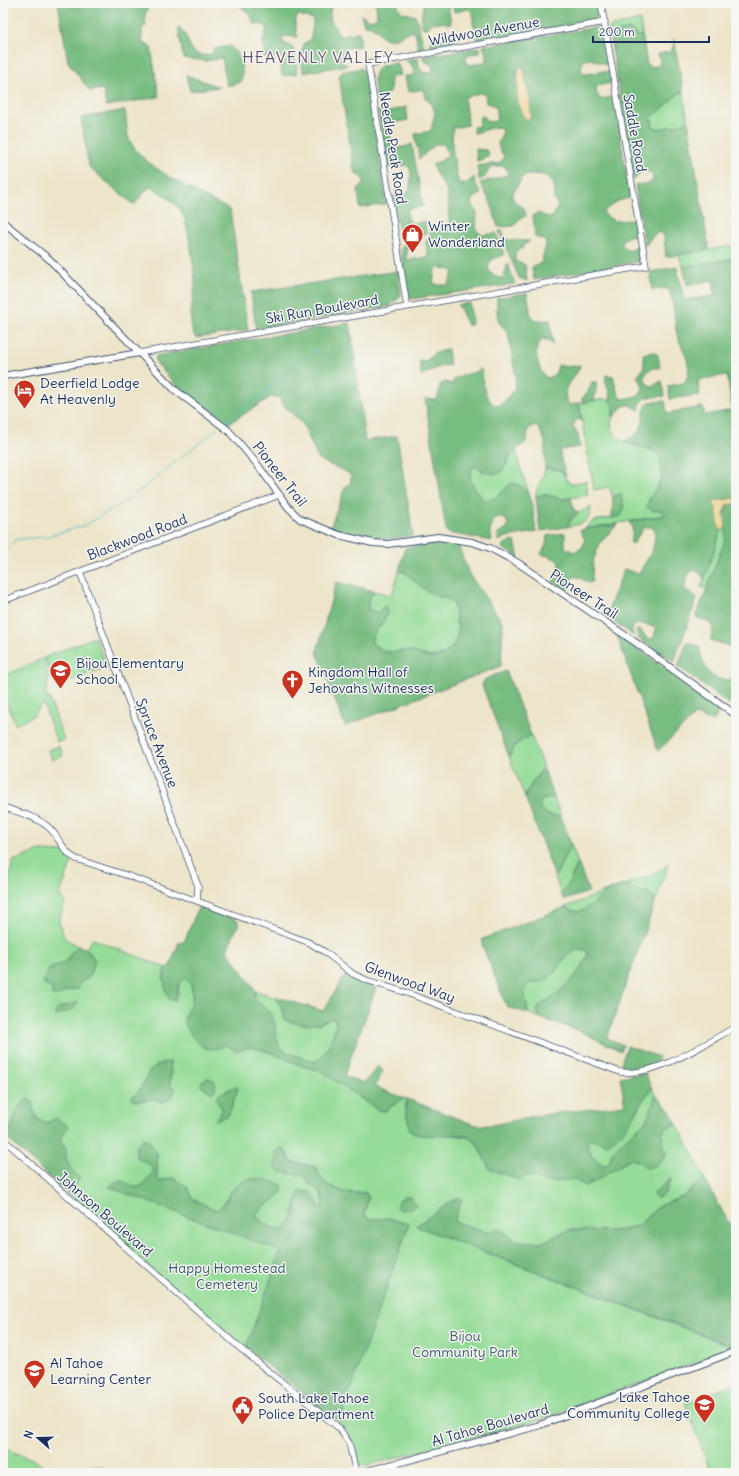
<svg xmlns="http://www.w3.org/2000/svg" width="739" height="1476" font-family="Delius,sans-serif">
	<style>
		.green { fill: #94dc97; stroke: #58867a; fill-rule: evenodd }
		.forest { fill: #77bc80; stroke: #49766f; fill-rule: evenodd }
		.sand { fill: #eeda9e; stroke: #84847e }
		.lines { fill: none; stroke-linecap: round; stroke-linejoin: round }
		.stream { stroke: #4eb9ca; stroke-width: 1 }
		.tertiary-casing { stroke: #3a4a6e; stroke-width: 7 }
		.secondary-casing { stroke: #3a4a6e; stroke-width: 8 }
		.tertiary { stroke: #fff; stroke-width: 5.5 }
		.secondary { stroke: #fff; stroke-width: 6 }
		.labels { text-anchor: middle; dominant-baseline: central; stroke-width: 3; stroke-linejoin: round; paint-order: stroke }
		.street-label { font-size: 14px; fill: #1b2f5e; stroke: #f6f6f2 }
		.poi-label { font-size: 14px; fill: #1b2f5e; stroke: #f6f6f2; text-anchor: start }
		.park-label { font-size: 14px; fill: #395a6c; stroke: #f6f6f2 }
		.quarter-label { font-size: 16px; letter-spacing: 1px; fill: #695970; stroke: #f6f6f2 }
	</style>
	<rect width="100%" height="100%" fill="#f6f6f2"/>
	<filter id="ink" filterUnits="userSpaceOnUse"><feTurbulence type="fractalNoise" baseFrequency=".025" numOctaves="2"/><feDisplacementMap in="SourceGraphic" scale="8" xChannelSelector="R" yChannelSelector="G"/><feConvolveMatrix kernelMatrix="1 2 1 2 8 2 1 2 1" color-interpolation-filters="sRGB"/></filter>
	<filter id="wash" filterUnits="userSpaceOnUse"><feTurbulence type="fractalNoise" baseFrequency=".012" numOctaves="4" result="noise"/><feDisplacementMap in="SourceGraphic" scale="16" xChannelSelector="R" yChannelSelector="G"/><feGaussianBlur stdDeviation="0.9" result="paint"/><feColorMatrix in="noise" values="0 0 0 0 0 0 0 0 0 0 0 0 0 0 0 0 0 1.4 0 .05"/><feComposite in="paint" operator="in"/></filter>
	<g filter="url(#wash)">
		<rect width="100%" height="100%" fill="#ede5c9"/>
		<path class="green" d="M640 20 649 78 680 73 688 121C678 126 663 131 653 127L651 117 618 84 609 27Z
			M736 245V258L683 267 679 255Z
			M604 399 610 401 614 406 611 425 616 438C625 442 650 447 655 452 670 464 658 489 648 500L665 513V515L584 529 593 521 621 516V494L613 497 609 487 594 490 579 403Z
			M517 451 519 464 530 496 517 484H511L496 498 484 500C475 489 467 482 472 467H477L484 472 506 465 511 454Z
			M545 468 560 470 570 484 586 481 588 495 562 499 544 494 536 497C535 488 544 478 545 468Z
			M591 506C592 523 580 524 567 527 574 513 579 514 591 506Z
			M726 526V538L707 589 701 587 718 540 719 529 723 531Z
			M399 571 405 572 436 596 448 598 453 604 458 630 457 639 454 646 444 654 431 657 408 651 386 652 371 643C371 635 376 630 382 625L378 613 368 610V601L374 591 392 595Z
			M95 637 107 667 56 686 45 657Z
			M44 658 49 678 45 697H49L64 740 57 742 43 703 34 715 16 725 3 694V676Z
			M531 735 543 768 530 786 525 797 509 757 516 744Z
			M59 746 63 756 52 760 48 750Z
			M554 798 561 816H553L543 813 539 806 543 799Z
			M571 844 578 863 568 885 561 895 555 877Z
			M40 851 62 852 72 861 60 894 62 900 65 902 59 921 65 939 79 946 70 954 68 960 52 969V988L59 996 66 991 78 989 81 981 88 979 95 960 86 948 93 939 165 967 163 979 178 995 179 984 183 979 189 980C196 996 190 1007 185 1022 195 1041 203 1056 226 1045L237 1051 250 1047 267 1051 297 1064 323 1072 378 1110 385 1111 404 1098 407 1099 405 1108 410 1129 417 1134 454 1135 470 1138 477 1144 489 1168 520 1180 527 1175 559 1181 569 1178 578 1181 585 1186C602 1179 615 1167 632 1159L640 1162 646 1168 666 1155 662 1135 665 1128 677 1124 692 1152 704 1178 684 1196 659 1206 639 1225 628 1229 613 1231 568 1230 543 1242H528L516 1241 498 1228 487 1233C477 1226 465 1227 454 1221L462 1199 458 1197 416 1226 736 1348 536 1421 366 1466 359 1464 350 1435 339 1422 409 1224 368 1219 364 1214 368 1198 366 1193 344 1192 325 1184 310 1165 291 1162 285 1150 288 1174C299 1172 305 1174 309 1184L318 1188 324 1202 323 1208 295 1203C294 1216 292 1223 281 1231 270 1228 261 1224 256 1214L263 1206 270 1202 282 1185C265 1179 249 1175 234 1188 226 1195 226 1205 216 1210L193 1199 188 1188 168 1178 160 1182 157 1178V1153L147 1139 136 1147V1157L152 1166 153 1172C140 1192 137 1189 116 1181L110 1187 282 1251 246 1348 127 1248 69 1195 72 1171 66 1159V1147L61 1141 62 1134 68 1127 38 1120 33 1109 19 1107 7 1138 3 1135V904L13 861ZM170 1062C173 1077 169 1089 163 1102L153 1099 143 1101 131 1098C150 1087 142 1064 170 1062ZM235 1087 238 1089 228 1116H218L223 1110 219 1104 221 1093ZM671 1178 658 1198 653 1195Z
			M669 863 655 902 648 892H638L627 884C641 878 659 875 669 863Z
			M607 891C595 902 581 920 566 907Z
			M580 949 586 950 588 954C582 971 568 985 554 996 548 1001 541 1003 537 1010L540 1018 528 1013 524 989 530 983C559 982 554 958 580 949Z
			M256 991C274 996 282 1000 285 1020L320 1024 331 1018 336 1019C336 1032 327 1055 316 1062 303 1058 288 1055 279 1046L265 1007 257 1003 254 998Z
			M652 1088 656 1095 647 1120 620 1144 612 1152 609 1164 604 1165C593 1160 589 1154 587 1142L592 1139 607 1144 634 1117 645 1096Z
			M736 1383V1473H711L685 1403Z
			M3 1448 35 1460 49 1473H3Z
			M88 1465 98 1466 115 1473H74L78 1469Z"/>
		<path class="forest" d="M58 3H150L145 15 146 26 142 28V42L151 47 159 97 106 106 103 89 90 91 68 62Z
			M237 3H333C332 7 330 9 330 12 328 22 337 27 339 36L359 32 361 46 346 48C341 54 340 57 344 64L348 65 303 73 301 56 304 43 310 40 313 27V19L298 15 295 21 297 37 281 36 283 42 293 48 297 65 296 74 282 76 280 59 264 57 263 40 267 30 266 25 254 24 250 14Z
			M376 3H398V6L401 12 416 16 425 51 419 52 415 32C404 30 398 41 388 39 378 37 379 25 364 25L361 15 370 20 377 18Z
			M424 3H448L451 24 441 22 432 23 428 28H423L421 20Z
			M452 3H599L601 13 597 19 594 21 478 42 476 27 473 25V13L469 9 454 12Z
			M178 26C193 38 186 63 214 53L213 49 230 46C241 54 244 69 241 82L227 86 222 58 206 61 183 58Z
			M598 27 603 30 608 65 591 59 584 60 581 67 582 72 586 74 609 71 611 83 597 86 596 92 600 99 614 97 630 198 618 201 604 211V214L614 221 634 220 637 236H628L623 240 622 246 629 251 638 245 641 261 534 280 532 267 541 263 546 245 545 240 535 237 533 215 538 213 550 218 554 215 558 205 554 199V184L549 177 539 174 523 176 512 195 513 200 524 208 526 216 519 219 514 226 498 227 491 203 480 183 508 175 507 168C502 165 496 166 490 168L485 177 479 180 477 166 500 163 504 157 499 148 498 142 502 135 501 128C492 125 483 132 474 133L473 127 479 126 480 117 483 116 488 122 495 121 498 118 495 106 486 103 485 94 479 93 464 98 468 125 453 128C450 140 455 170 459 183H467L474 177 475 183 481 194 473 198 471 204 477 213 476 230 482 235 496 233 504 255C499 257 492 258 489 264 486 273 496 279 503 278L508 264 515 284 411 299 408 297 401 253 402 246 415 243 412 246 407 248V260L428 257 426 241 429 238 431 231 448 227C450 223 448 193 446 189 441 180 434 174 433 164L441 161 448 155 444 144H436L419 159 418 151 420 148H417L415 134 431 131 435 112 431 103 425 98 423 89 408 92 405 76 414 75C415 68 411 64 405 60L418 58 419 67 423 73 433 72 432 65 426 62 422 57 480 47V51L479 53 471 54 466 57V61L469 65 486 62V54L483 46ZM439 267 454 271 448 285H439L433 283 435 270Z
			M630 29 635 34 642 36 647 64 650 67 660 65V60L658 54 669 52 673 48 674 39 683 91C671 98 663 111 651 117L653 127 660 129C670 126 679 126 688 121L709 250 666 257 664 235 658 232 652 237 645 246 635 185 651 183 653 179V175L648 171 641 172 634 180 610 36 619 31Z
			M453 36V44L452 46 431 50 430 43 432 40 446 39Z
			M396 63 399 67 401 75 391 77 390 92 380 97 377 102C374 81 367 64 396 63Z
			M361 68 365 72 387 204 360 208 358 189 364 184V180L354 171 339 76 342 72Z
			M186 75 219 87 190 91Z
			M406 107 408 120 391 123 390 140 393 148 405 147 412 144 423 206 407 209 408 218 412 224 425 221 426 233C421 239 406 243 400 239L393 196 405 194 410 189 411 171 407 165 388 168 378 110 389 112Z
			M125 110C127 120 126 135 131 143 145 169 203 195 230 210L248 330 196 338C185 324 195 296 195 280 194 265 188 223 181 211 175 202 159 190 149 187L134 205 89 167 81 118Z
			M476 149 486 150 489 153 488 157 477 161Z
			M499 231H502L507 240 530 241 528 243 524 244 522 249H518L515 255V261L525 265 527 281 519 278Z
			M736 258V498L716 508 720 532 704 580C702 574 699 572 693 570L690 571 684 588 697 598 674 662 638 638 636 630H640L648 639 654 638 656 628 645 624 634 625 632 631 634 636 606 616 624 569 639 574C647 557 656 552 655 531L651 527H644L633 544 630 542C633 535 634 529 629 522L665 515 661 510 653 511 646 506 658 486 662 477 660 459 655 451 624 442C654 426 636 418 649 402L665 401 667 413 670 414 672 412 703 407 705 415 732 410 727 375 698 380 700 395 670 399 668 386 684 383C697 366 679 347 676 330 674 316 674 301 668 288L652 290 650 272 677 267 684 300 715 296 713 280 687 285 683 267Z
			M398 271 401 296 390 306 256 329 251 292Z
			M527 293 531 316 536 321 550 320 553 345 547 340H542C532 348 538 369 545 377L549 378 556 373 558 365 567 367 580 365C576 382 557 385 569 405L579 403 582 422 579 419 575 421 573 427 578 435 580 447 560 450 561 459 566 476 560 470 545 468V441L538 427 533 426 528 429 527 441 511 454 501 473C492 475 485 472 477 467H472C467 482 475 489 484 500L496 498 510 484C534 483 533 515 536 532L506 537 498 541V533L506 529 508 524 505 519 500 517 495 518 490 530 492 541 448 533 446 529 425 399 435 400 438 397 440 385 445 382 453 384 454 379C463 373 473 375 481 369 484 383 483 398 496 406L501 405 514 390 516 379 508 332 499 323 497 314V298Z
			M470 303 472 324 468 326C462 319 464 311 457 305Z
			M350 323 365 441 397 436 413 535 382 540 330 528 346 485H350L351 477 348 473 318 459 303 424 281 403V399L277 397H271L228 424 177 387 155 361 156 356 160 355Z
			M448 349 450 365 442 366 421 375 419 361H426L433 354Z
			M654 352 658 355 660 368C651 367 647 370 644 378L648 385 652 386 662 381 665 396 644 398 641 402 639 410 630 405 623 406 613 418 614 406 610 401C612 392 603 385 606 375L613 376 619 397 623 399 638 396 643 389 641 382 637 377C644 368 645 366 643 354Z
			M592 382H597L594 401 582 403V398L587 394Z
			M544 494 562 499 571 498 574 510 578 512 571 518 567 527 540 531 536 497Z
			M621 494 624 508 621 516 612 518 613 497Z
			M736 504V648L710 640 713 631 711 623 696 617 726 538C726 527 722 515 727 505Z
			M618 524 600 543 593 561 592 582 589 583 576 576 572 578 567 591 553 582 560 564 556 559 541 554 546 545 547 536 565 533V548L574 552 582 548 585 540 580 530Z
			M440 540 457 542 469 574 503 623 501 666 345 726 317 652 336 582 374 591 368 601V610L378 613 383 607H387C388 627 370 629 372 644 391 657 389 650 408 651 415 651 422 655 429 657 447 660 459 642 458 626 457 619 457 609 452 603 447 596 443 599 436 596 425 591 413 580 405 572L399 571 405 548Z
			M515 541 519 558 502 548 504 544Z
			M616 633 715 704 718 712 714 722 695 715 658 751Z
			M687 642 699 646C701 656 704 666 710 674 715 680 731 683 736 675V684L729 704 678 666Z
			M506 671 531 735 516 744 509 757 482 685 485 679Z
			M543 768 554 798 543 799 539 806C544 815 551 817 561 816L571 844 555 877 525 797 530 786Z
			M578 863 589 892 564 900 561 895 568 885Z
			M627 884 638 892H648L655 902 607 1038 623 1045 621 1051 575 1029 540 1018 537 1010C541 1003 548 1001 554 996 568 985 582 971 588 954L586 950C565 947 561 969 548 979 543 983 536 982 530 983L524 989 528 1013 507 1007 482 945 483 939 566 907C582 920 593 901 606 892 612 888 620 886 627 884Z
			M199 906 240 921 227 950 256 991 254 998C259 1006 269 1008 273 1018 277 1026 275 1038 279 1046 282 1053 308 1059 316 1062 327 1055 336 1032 336 1020L331 1018C315 1027 302 1026 285 1020L283 1009 274 996 323 1011 346 974 376 988 344 1076 364 1083 378 1066 383 1071 375 1087 404 1098 384 1111 378 1110 323 1072 297 1064 267 1051 250 1047 237 1051 226 1045C203 1056 195 1041 184 1022 186 1004 199 1003 189 980L183 979 179 984 175 1001 170 1000C164 988 163 980 165 967L169 968 179 942H184Z
			M79 946 86 948 95 960 88 979 81 981 78 989 66 991 59 996 52 995V988L43 983 48 970 68 960 70 954Z
			M78 1002 75 1008 56 1016 55 1012 59 1008Z
			M627 1046 659 1057C654 1071 635 1071 622 1069L621 1064Z
			M170 1062V1085L175 1089 173 1096 163 1102 153 1099 135 1101 131 1098C150 1086 140 1065 170 1062Z
			M645 1073 652 1088C637 1104 630 1133 607 1144L592 1139 587 1142C589 1154 593 1160 604 1165L609 1164 612 1152 620 1144 647 1120 656 1095 670 1111 677 1124 665 1128 662 1135 666 1155 655 1166 646 1168 640 1162 632 1159C615 1167 602 1179 585 1186 569 1174 566 1183 549 1182 542 1182 534 1177 527 1175L520 1180C513 1176 492 1172 489 1167 483 1158 481 1145 471 1138 457 1130 419 1142 410 1130 409 1128 409 1123 408 1120 406 1112 405 1107 407 1099L475 1125H493L534 1116 625 1105 620 1077Z
			M208 1078 215 1081V1089L212 1093 201 1086 202 1081Z
			M235 1087 238 1088 228 1116 215 1120 223 1110 216 1099 221 1093Z
			M28 1099 33 1101V1109L38 1120 47 1123 56 1118 69 1127 62 1134 61 1141C66 1148 64 1152 66 1159 69 1167 74 1173 80 1178L69 1195 7 1138C12 1126 16 1105 28 1099Z
			M142 1139H147L157 1152V1178L160 1181 168 1178H174L188 1188 193 1199 216 1210C226 1205 227 1197 233 1189 245 1173 266 1179 282 1185L283 1190C277 1202 266 1202 256 1214 261 1224 271 1228 281 1231 297 1220 293 1207 300 1191 312 1190 315 1197 319 1207L323 1208C325 1195 320 1189 309 1184 303 1170 292 1175 280 1172L274 1165 277 1151 282 1147 291 1162 317 1167C320 1189 347 1195 366 1193L368 1198 364 1214 368 1219 389 1218 409 1224 339 1422 246 1348 281 1251 109 1187C132 1166 130 1209 153 1172L151 1166 136 1157V1147Z
			M672 1178 665 1193 658 1198 653 1195Z
			M704 1178 736 1236V1347L416 1226 458 1197 462 1199 454 1221C465 1227 477 1226 487 1233L498 1228 516 1241 528 1242H543L568 1230 613 1231 628 1229 639 1225 659 1206 684 1196Z
			M406 1196 412 1197V1201L416 1205 411 1209 399 1210 396 1207 399 1201Z"/>
		<path class="sand" d="M523 66 530 101 531 116 527 120C514 110 517 82 519 67Z
			M736 498V504L727 505 724 512 726 526 723 531 719 529 716 508 714 505V501Z"/>
		<g class="lines">
			<path class="stream" d="M227 422 318 349
				M3 551 17 539 45 537 86 525 129 499 217 429"/>
		</g>
	</g>
	<g filter="url(#ink)">
		<g class="lines">
			<defs>
				<path id="tertiary" d="M407 307 368 64 605 22
					M139 353 646 266 601 3
					M80 572 198 886 197 901
					M3 601 279 495
					M3 807C17 812 35 816 47 826 59 835 62 852 76 859L129 876 308 942 325 952 353 974 366 980 404 992 620 1072C657 1077 705 1043 736 1027
					M3 1139 241 1349 339 1428 349 1443 356 1473"/>
				<path id="secondary" d="M3 222 49 259 175 390 228 430 257 464 288 507 300 519 339 535 373 543 388 544 438 537 472 542 490 548 518 563 635 642 736 715
					M3 376 139 353
					M360 1473 537 1426 736 1351"/>
			</defs>
			<use href="#tertiary" class="tertiary-casing"/>
			<use href="#secondary" class="secondary-casing"/>
			<use href="#tertiary" class="tertiary"/>
			<use href="#secondary" class="secondary"/>
		</g>
	</g>
	<defs>
		<symbol id="shop-pin" viewBox="-11 -11 22 30"><path d="M0 17L-7.5 6A9.5 9.5 0 1 1 7.5 6Z" fill="#c8321e" stroke="#f6f6f2"/><path d="M-5-2.5h2.3a2.7 3.5 0 0 1 5.4 0H5L5.5 6h-11ZM-1.5-2.5h3a1.5 2.3 0 0 0-3 0Z" fill="#fff"/></symbol>
		<symbol id="hotel-pin" viewBox="-11 -11 22 30"><path d="M0 17L-7.5 6A9.5 9.5 0 1 1 7.5 6Z" fill="#c8321e" stroke="#f6f6f2"/><path d="M-6-4.5h1.5V1H6V5H4.5V3h-9V5H-6ZM-4 0a1.8 1.8 0 1 1 3.6 0ZM.5 0V-2.5h3Q6-2.5 6 0Z" fill="#fff"/></symbol>
		<symbol id="school-pin" viewBox="-11 -11 22 30"><path d="M0 17L-7.5 6A9.5 9.5 0 1 1 7.5 6Z" fill="#c8321e" stroke="#f6f6f2"/><path d="M0-5L7-2L0 1L-7-2ZM-4 1L0 2.5L4 1V4Q0 6-4 4Z" fill="#fff"/></symbol>
		<symbol id="church-pin" viewBox="-11 -11 22 30"><path d="M0 17L-7.5 6A9.5 9.5 0 1 1 7.5 6Z" fill="#c8321e" stroke="#f6f6f2"/><path d="M-1.2-6h2.4v3.5h3.3v2.4h-3.3V6h-2.4V-.1h-3.3v-2.4h3.3Z" fill="#fff"/></symbol>
		<symbol id="university-pin" viewBox="-11 -11 22 30"><path d="M0 17L-7.5 6A9.5 9.5 0 1 1 7.5 6Z" fill="#c8321e" stroke="#f6f6f2"/><path d="M0-5L7-2L0 1L-7-2ZM-4 1L0 2.5L4 1V4Q0 6-4 4Z" fill="#fff"/></symbol>
		<symbol id="civic-pin" viewBox="-11 -11 22 30"><path d="M0 17L-7.5 6A9.5 9.5 0 1 1 7.5 6Z" fill="#c8321e" stroke="#f6f6f2"/><path d="M-.6-6.5H3V-4.5H.6V-3L4-1V1h2V6H-6V1h2V-1L-.6-3ZM-1.2 2.5V6h2.4V2.5Z" fill="#fff"/></symbol>
	</defs>
	<g fill-rule="evenodd">
		<use href="#shop-pin" x="400" y="222" width="25" height="34"/>
		<use href="#hotel-pin" x="12" y="378" width="25" height="34"/>
		<use href="#school-pin" x="48" y="658" width="25" height="34"/>
		<use href="#church-pin" x="280" y="668" width="25" height="34"/>
		<use href="#school-pin" x="22" y="1358" width="25" height="34"/>
		<use href="#university-pin" x="692" y="1392" width="25" height="34"/>
		<use href="#civic-pin" x="230" y="1394" width="25" height="34"/>
	</g>
	<g class="labels">
		<g class="street-label">
			<text transform="translate(484 31) rotate(-10)">Wildwood Avenue</text>
			<text transform="translate(635 133) rotate(80)">Saddle Road</text>
			<text transform="translate(393 148) rotate(81)">Needle Peak Road</text>
			<text transform="translate(322 309) rotate(-10)">Ski Run Boulevard</text>
			<text transform="translate(280 474) rotate(52)">Pioneer Trail</text>
			<text transform="translate(137 537) rotate(-21)">Blackwood Road</text>
			<text transform="translate(584 594) rotate(33)">Pioneer Trail</text>
			<text transform="translate(157 743) rotate(69)">Spruce Avenue</text>
			<text transform="translate(410 982) rotate(20)">Glenwood Way</text>
			<text transform="translate(105 1214) rotate(41)">Johnson Boulevard</text>
			<text transform="translate(490 1425) rotate(-16)">Al Tahoe Boulevard</text>
		</g>
		<g class="poi-label">
			<text x="428" y="226">Winter<tspan x="428" dy="16">Wonderland</tspan></text>
			<text x="40" y="383">Deerfield Lodge<tspan x="40" dy="16">At Heavenly</tspan></text>
			<text x="76" y="663">Bijou Elementary<tspan x="76" dy="16">School</tspan></text>
			<text x="308" y="672">Kingdom Hall of<tspan x="308" dy="16">Jehovahs Witnesses</tspan></text>
			<text x="50" y="1363">Al Tahoe<tspan x="50" dy="16">Learning Center</tspan></text>
			<text x="690" y="1397" text-anchor="end">Lake Tahoe<tspan x="690" dy="16">Community College</tspan></text>
			<text x="258" y="1398">South Lake Tahoe<tspan x="258" dy="16">Police Department</tspan></text>
		</g>
		<g class="park-label">
			<text x="227" y="1268">Happy Homestead<tspan x="227" dy="16">Cemetery</tspan></text>
			<text x="465" y="1336">Bijou<tspan x="465" dy="16">Community Park</tspan></text>
		</g>
		<g class="quarter-label">
			<text x="318" y="57">HEAVENLY VALLEY</text>
		</g>
	</g>
	<rect width="739" height="1476" fill="none" stroke="#f6f6f2" stroke-width="16"/>
	<g transform="translate(38 1438) rotate(290)" stroke="#f6f6f2" stroke-width="3" paint-order="stroke">
	<path d="M0-3L7 15L0 10L-7 15Z" fill="#1b2f5e"/>
	<text y="-6" font-size="11" font-weight="bold" text-anchor="middle" fill="#1b2f5e">N</text>
	</g>
	<path d="M593 36v6h116v-6" fill="none" stroke="#1b2f5e" stroke-width="2"/>
	<text x="599" y="36" font-size="12" fill="#1b2f5e" stroke="#f6f6f2" stroke-width="3" paint-order="stroke">200 m</text>
</svg>
